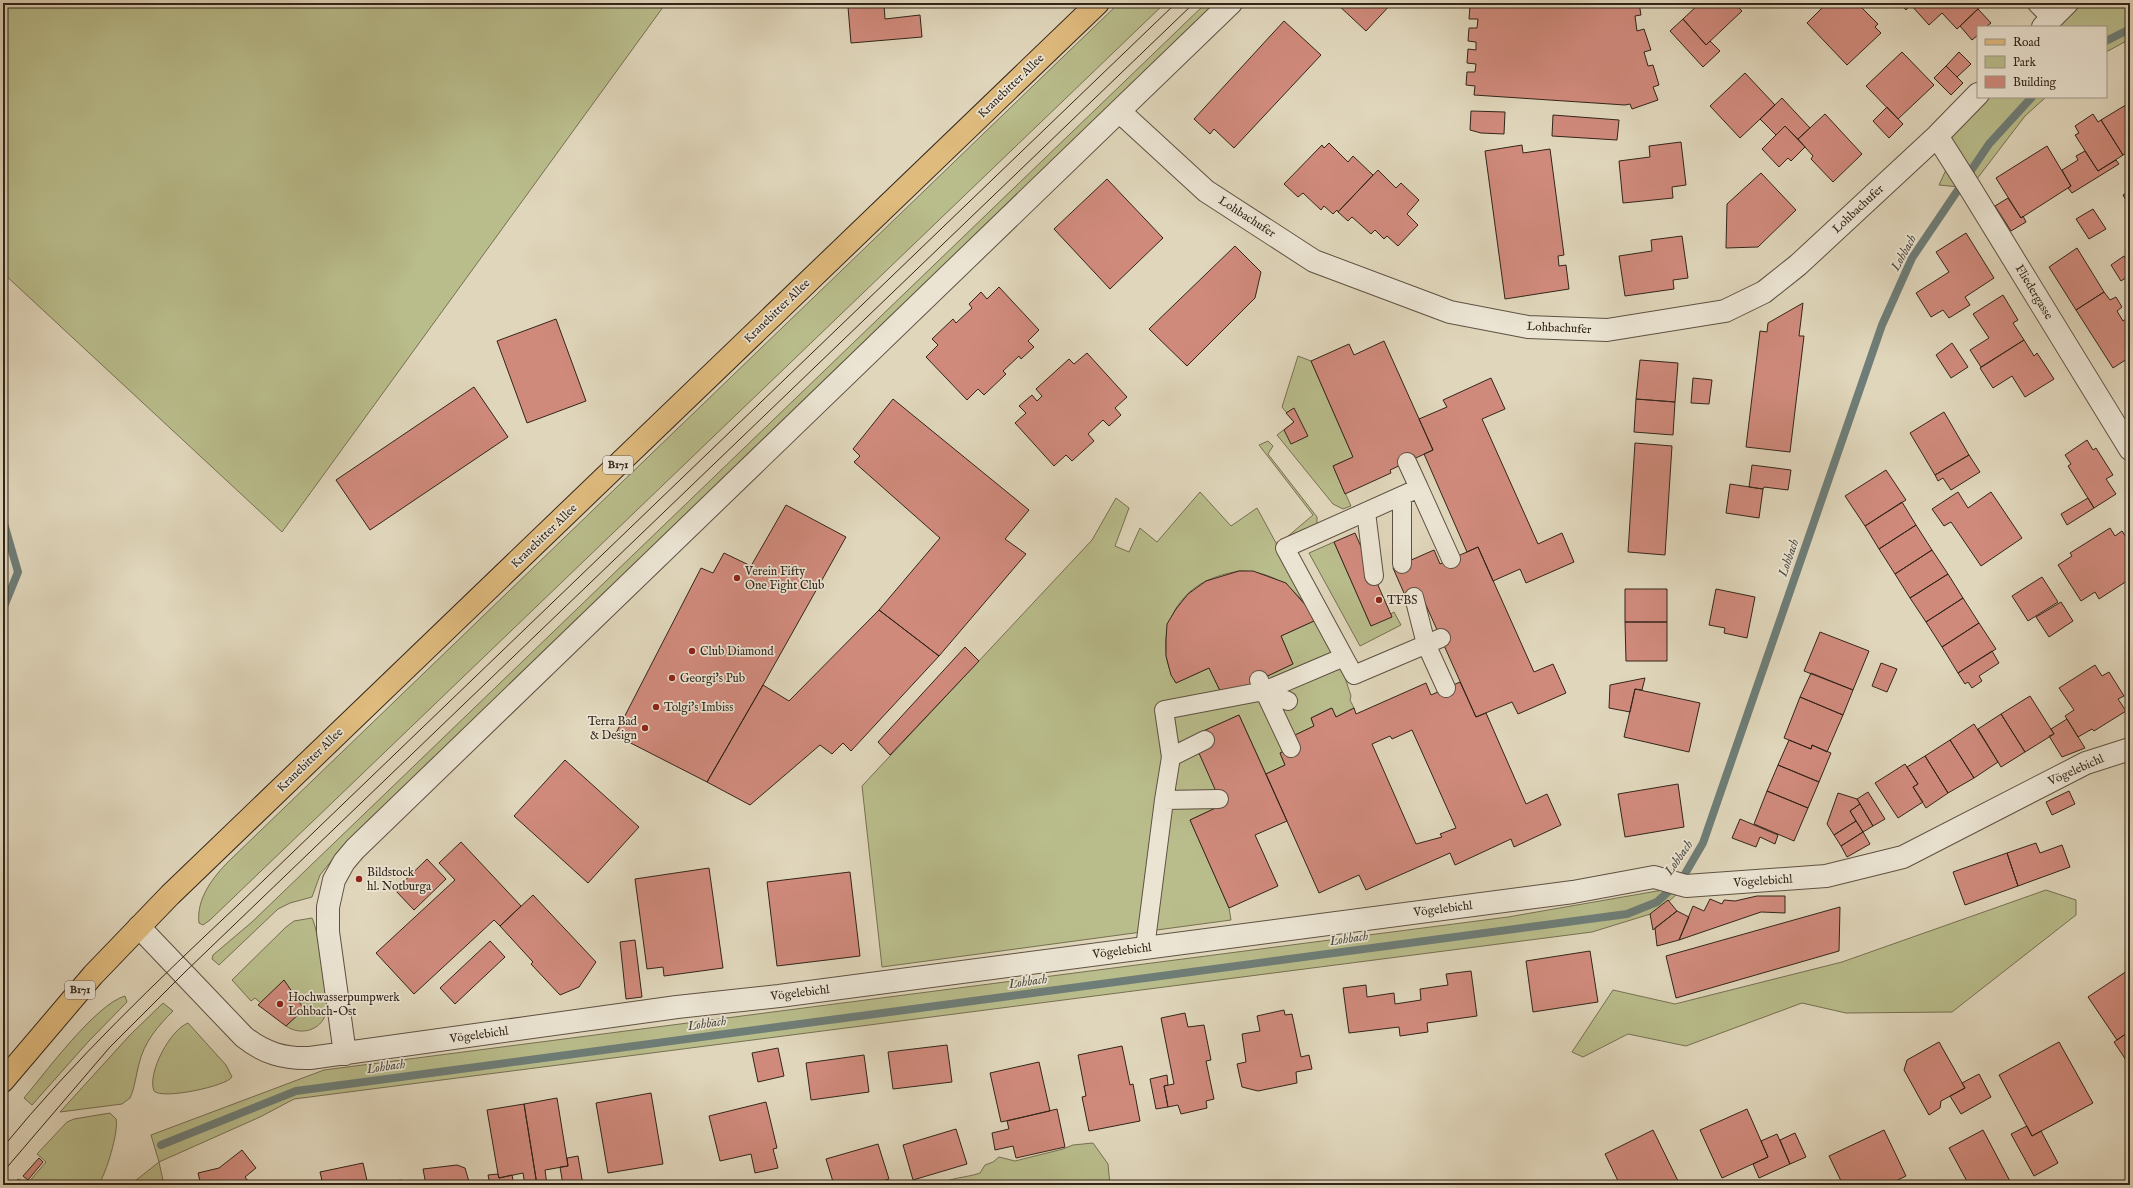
<svg xmlns="http://www.w3.org/2000/svg" width="2133" height="1188" font-family="'IM FELL English',serif">
	<style>
		.green { fill: #b9bc8b; stroke: #767052; fill-rule: evenodd }
		.lines { fill: none; stroke-linecap: round; stroke-linejoin: round }
		.stream { stroke: #6e7d77; stroke-width: 8 }
		.building { fill: #d08a7c; stroke: #332519; fill-rule: evenodd }
		.pedestrian-casing { stroke: #5e5142; stroke-width: 20 }
		.minor-casing { stroke: #5e5142; stroke-width: 24 }
		.primary-casing { stroke: #332519; stroke-width: 24 }
		.pedestrian { stroke: #ebe4d3; stroke-width: 18 }
		.minor { stroke: #ebe4d3; stroke-width: 22 }
		.primary { stroke: #e0bb7e; stroke-width: 22 }
		.tram { stroke: #332519; stroke-width: 1 }
		.poi-dot { fill: #8f2418; stroke: #ebe4d3; stroke-width: 1.5 }
		.labels { text-anchor: middle; dominant-baseline: central; stroke-width: 3.5; stroke-linejoin: round; paint-order: stroke }
		.shield { fill: #ebe4d3; stroke: #6a5e51; stroke-width: 1 }
		.shield-label { font-size: 11px; font-weight: bold; fill: #332519 }
		.street-label { font-size: 12px; fill: #332519; stroke: #ebe4d3 }
		.poi-label { font-size: 12px; fill: #332519; stroke: #ebe4d3; text-anchor: start }
		.water-label { font-size: 13px; font-style: italic; fill: #4c4a40; stroke: #ebe4d3 }
	</style>
	<rect width="100%" height="100%" fill="#e0d6bb"/>
	<filter id="stains"><feTurbulence type="fractalNoise" baseFrequency=".005" numOctaves="4"/><feColorMatrix values="0 0 0 0 .2 0 0 0 0 .09 0 0 0 0 .02 0 0 0 .5 -.17"/></filter>
	<radialGradient id="worn" r=".72"><stop offset=".6" stop-color="#630" stop-opacity="0"/><stop offset="1" stop-color="#630" stop-opacity=".3"/></radialGradient>
	<path class="green" d="M3 3H666L282 532 3 273Z
		M1119 3H1165L210 920 203 925 199 923C196 899 213 877 229 861Z
		M1206 3H1220L344 845 320 875 312 897 290 903 278 909 219 965 212 959 213 955 252 922Z
		M2067 3H2130V39L2106 52V27H2043Z
		M1978 97H2046L2025 116 1970 188 1939 185 1951 159 1937 136Z
		M1298 356 1311 361 1353 457 1333 466 1351 506 1343 509 1333 504 1277 435 1294 422 1282 407Z
		M1268 441 1273 446 1268 454 1317 517V524L1287 537 1313 515 1259 445Z
		M1200 492 1231 526 1257 508 1339 659 1351 696 1350 700 1354 708 1336 717 1331 708 1311 718 1314 726 1295 735 1298 744 1280 753 1285 765 1266 774 1239 715 1201 732 1208 747 1222 805 1190 820 1229 908 1231 920 882 967 862 786 1092 540 1116 498 1129 508 1115 546 1129 552 1140 528 1157 542ZM1239 571C1274 571 1300 589 1314 621L1281 636 1293 664 1223 697 1209 668 1176 683C1154 646 1168 600 1206 581 1216 576 1228 573 1239 571Z
		M1334 542 1371 626 1394 612 1401 625 1360 646 1309 553Z
		M1686 886 1657 912 1592 932 294 1099 260 1117 159 1162 164 1185H130L159 1162 151 1135 324 1070 1508 917Z
		M2046 890 2076 900V915L1952 1012 1846 1013 1802 1003 1686 1046 1628 1034 1583 1057 1572 1052 1613 990 1675 1004 1842 962Z
		M312 918C318 928 329 1002 326 1013 321 1031 300 1036 286 1026L304 1009 261 1003 255 998 251 1001 232 980 286 927 294 921Z
		M125 996 127 1002 88 1042 32 1105 24 1098C45 1073 96 1004 125 996Z
		M163 1003 173 1011C158 1026 144 1042 139 1064 136 1075 135 1087 130 1098L122 1104 60 1112 130 1035Z
		M188 1023 226 1065 232 1077C227 1086 162 1100 154 1091 147 1073 170 1030 188 1023Z
		M110 1113 116 1119C119 1131 106 1175 98 1185H13L18 1179 28 1183 46 1162 37 1154 67 1122 74 1119Z
		M1093 1143 1108 1164 1110 1185H939C951 1177 966 1178 980 1173L985 1165 993 1162 999 1157 1015 1161 1063 1149 1073 1145Z"/>
	<g class="lines">
		<path class="stream" d="M2106 41 2130 29
			M3 520 18 572 3 609
			M161 1145 296 1091 1627 914 1657 902 1682 879 1703 843 1882 325 1912 258 1989 144 2032 97"/>
	</g>
	<path class="building" d="M1336 3H1392L1366 31Z
		M1478 3H1639L1641 15 1635 16 1637 31 1644 29 1651 50 1644 52 1648 66 1653 65 1659 85 1653 87 1658 100 1632 109 1630 104 1625 105 1474 95 1475 86 1466 85 1467 72H1475L1476 64 1467 63 1468 49 1476 50V42L1468 41 1469 28H1477L1478 19H1469L1470 6 1478 7Z
		M1700 3H1734L1742 11 1706 45 1683 19Z
		M1827 3H1857L1878 24 1875 27 1881 33 1847 65 1807 23Z
		M1900 3H1913L1906 10Z
		M1913 3H1984L1957 29 1942 13 1929 25 1911 5Z
		M884 4 885 19 920 15 922 37 851 43 848 7Z
		M1978 9 1991 23 1986 27H1978V35L1972 40 1960 26Z
		M1683 19 1706 45 1710 41 1720 51 1703 67 1670 31Z
		M1284 21 1321 55 1234 148 1214 129 1210 134 1194 119Z
		M1902 52 1934 85 1898 119 1866 86Z
		M1959 52 1971 64 1957 77 1946 66Z
		M1946 66 1963 83 1951 95 1934 78Z
		M1745 73 1775 105 1740 138 1710 106Z
		M1782 98 1810 128 1798 139 1785 126 1776 135 1760 119Z
		M2129 103 2130 151 2123 155 2101 120Z
		M1887 107 1903 124 1889 138 1873 121Z
		M1471 111 1505 112 1504 134 1481 133 1470 130Z
		M1825 114 1862 154 1833 182 1811 159 1813 156 1798 139Z
		M2093 114 2098 122 2101 120 2123 155 2098 171 2075 135 2079 133 2075 126Z
		M1553 115 1619 120 1617 140 1552 136Z
		M1785 126 1805 147 1791 161 1788 158 1779 167 1762 149Z
		M1681 142 1686 185 1672 187 1673 198 1623 203 1619 161 1650 157 1649 146Z
		M1329 143 1348 162 1353 156 1373 175 1338 212 1337 210 1333 214 1324 206 1321 210 1303 193 1298 197 1284 184 1322 145 1324 148Z
		M1522 145 1523 153 1550 149 1564 255 1558 256 1559 266 1566 265 1569 289 1505 299 1485 151Z
		M2047 146 2071 186 2021 218 1996 178Z
		M2085 151 2098 171 2116 160 2119 164 2072 193 2068 188 2071 186 2062 170 2078 160 2076 156Z
		M1378 170 1396 188 1401 183 1419 200 1407 214 1418 225 1398 246 1387 236 1384 239 1375 230 1371 234 1352 217 1348 221 1338 212Z
		M1761 173 1796 210 1758 247 1726 248 1727 204Z
		M1107 179 1163 238 1110 289 1054 229Z
		M2130 191V207L2123 195Z
		M2008 198 2021 218 2023 216 2026 222 2011 231 1995 206Z
		M2093 209 2106 229 2089 239 2076 219Z
		M1966 233 1994 278 1965 297 1970 305 1949 318 1943 310 1931 317 1916 293 1949 272 1936 252Z
		M1682 236 1688 278 1673 280 1674 289 1625 296 1619 256 1652 251 1651 240Z
		M1235 246 1261 272 1255 298 1187 366 1149 329Z
		M2077 248 2104 292 2076 310 2049 267Z
		M2124 256 2130 265V275L2121 281 2111 265Z
		M999 287 1039 330 1028 341 1034 347 1021 359 1019 356 1003 371 1006 374 984 395 978 389 967 400 926 357 938 345 932 339 953 319 956 323 972 308 969 304 981 292 987 299Z
		M2104 292 2110 300 2116 297 2122 307 2117 311 2123 321 2130 316V357L2113 368 2076 310Z
		M2003 295 2018 320 2013 323 2024 340 1981 367 1970 350 1989 338 1973 314Z
		M1803 303 1799 336H1804L1790 452 1746 447 1760 331 1767 332 1768 323Z
		M556 319 586 401 527 423 497 341Z
		M2024 340 2034 356 2037 353 2054 379 2025 397 2012 376 1993 388 1980 368Z
		M1384 341 1433 450 1390 470 1391 473 1345 494 1333 466 1353 457 1311 361 1349 344 1354 355Z
		M1952 343 1968 367 1951 378 1936 355Z
		M1087 353 1127 397 1115 408 1121 415 1109 426 1103 420 1088 434 1094 441 1072 461 1066 455 1054 466 1015 423 1026 413 1019 406 1032 395 1037 401 1042 396 1036 389 1069 359 1074 364Z
		M1640 360 1678 363 1675 402 1636 399Z
		M1491 378 1505 409 1482 419 1538 544 1562 533 1574 562 1526 583 1520 569 1493 581 1478 547 1467 552 1424 454 1433 450 1419 419 1447 407 1443 400Z
		M1693 378 1712 380 1709 404 1691 403Z
		M474 387 508 437 370 530 336 480Z
		M893 399 1029 510 1005 539 1026 554 939 656 879 610 940 538 854 462 860 456 853 449Z
		M1636 399 1675 402 1673 435 1634 432Z
		M1294 408 1308 436 1291 444 1284 430 1294 422 1286 413Z
		M1944 412 1969 455 1935 475 1910 433Z
		M2087 440 2093 450 2096 448 2113 475 2106 479 2116 494 2094 508 2068 466 2071 464 2065 455Z
		M1635 443 1672 446 1665 555 1628 552Z
		M1969 455 1980 472 1951 490 1943 478 1938 481 1935 475Z
		M1752 465 1791 470 1788 490 1764 487 1763 489 1749 487Z
		M1886 470 1906 500 1865 526 1845 496Z
		M1730 484 1763 489 1759 518 1726 513Z
		M1958 492 1968 508 1991 492 2022 538 1981 566 1951 522 1944 526 1932 509Z
		M2088 498 2094 508 2067 525 2061 514Z
		M1902 502 1916 525 1879 549 1865 526Z
		M786 505 846 537 763 685 707 782 615 735 701 568 713 573 724 553 751 566Z
		M1916 525 1932 550 1895 574 1879 549Z
		M2110 528 2115 536 2122 531 2130 543V579L2099 599 2095 592 2081 601 2058 565 2072 556 2070 553Z
		M1355 533 1392 617 1371 626 1334 542Z
		M1478 547 1534 672 1553 664 1566 693 1518 714 1512 702 1476 717 1421 594 1407 600 1393 568 1434 550 1440 564Z
		M1932 550 1948 574 1910 598 1895 574Z
		M1239 571H1253L1286 583 1308 608 1314 621 1281 636 1293 664 1223 697 1209 668 1176 683 1171 675 1166 656V640L1167 624 1176 609 1188 594 1206 581Z
		M1948 574 1963 598 1926 622 1910 598Z
		M2042 577 2058 602 2028 621 2012 596Z
		M1625 589H1667V622H1625Z
		M1716 589 1755 597 1747 638 1724 633 1725 628 1709 625Z
		M1963 598 1979 623 1942 647 1926 622Z
		M2061 602 2073 621 2049 637 2036 617Z
		M879 610 939 656 851 751 843 743 832 754 820 745 750 805 707 782 763 685 789 701Z
		M1625 622H1667V661H1626Z
		M1979 623 1996 649 1958 673 1942 647Z
		M1820 632 1869 651 1853 690 1804 671Z
		M965 647 979 661 890 755 878 742Z
		M1992 651 1999 663 1979 676 1982 681 1972 688 1968 682 1965 684 1958 673Z
		M1881 663 1897 669 1887 692 1872 686Z
		M2095 665 2102 676 2109 672 2124 696 2118 699 2126 711 2094 731 2092 729 2078 737 2065 716 2074 710 2059 688Z
		M1811 673 1853 690 1843 715 1800 697Z
		M1645 678 1642 690 1635 689 1630 712 1609 708 1610 685Z
		M1460 682 1476 717 1486 713 1526 804 1547 794 1561 825 1514 847 1511 839 1455 865 1450 853 1366 890 1359 875 1319 893 1266 774 1285 765 1280 753 1298 744 1295 735 1314 726 1311 718 1332 708 1336 717 1354 708 1356 714 1426 683 1431 695ZM1412 730 1456 828 1440 834 1442 837 1416 844 1372 744 1390 736 1392 739Z
		M1635 689 1700 703 1689 752 1624 737Z
		M2030 696 2054 734 2025 752 2001 714Z
		M1800 697 1843 715 1827 752 1812 745 1811 749 1784 738Z
		M2001 714 2025 752 2001 767 1978 729Z
		M1239 715 1287 821 1255 835 1278 886 1229 908 1190 820 1222 805 1198 751 1208 747 1201 732Z
		M2067 719 2085 748 2062 757 2049 736 2054 734 2051 729Z
		M1974 724 1998 762 1974 778 1950 740Z
		M1789 740 1811 749 1812 745 1831 753 1819 782 1778 765Z
		M1950 740 1974 778 1948 793 1925 756Z
		M1925 756 1948 793 1926 808 1913 787 1918 784 1907 767Z
		M565 760 639 827 588 883 514 816Z
		M1905 764 1918 784 1913 787 1923 802 1898 818 1875 783Z
		M1778 765 1819 782 1808 808 1767 791Z
		M1678 784 1684 827 1625 837 1618 794Z
		M1767 791 1808 808 1794 841 1754 824Z
		M2069 791 2075 804 2052 815 2046 802Z
		M1868 792 1885 819 1873 826 1857 799Z
		M1838 793 1857 799 1860 804 1850 811 1856 821 1834 835 1827 824Z
		M1860 804 1873 826 1863 832 1850 811Z
		M1740 819 1778 835 1775 844 1760 837 1756 847 1732 838Z
		M1856 821 1863 832 1841 846 1834 835Z
		M1863 832 1870 844 1847 857 1841 846Z
		M461 842 521 906 500 926 494 920 414 994 376 953 455 880 439 863Z
		M2036 843 2040 853 2062 845 2070 867 2018 886 2007 853Z
		M2007 853 2018 886 1965 905 1953 872Z
		M427 859 446 879 414 910 395 890Z
		M709 868 723 968 664 976 663 967 647 969 635 879Z
		M850 872 860 956 777 966 767 882Z
		M533 895 596 962 579 987 560 995 531 964 533 962 500 926Z
		M1757 896H1785V913L1761 912 1679 940 1693 906 1704 911 1710 899 1722 904 1724 900 1735 901Z
		M1668 900 1677 911 1653 930 1650 914Z
		M1840 907 1839 951 1676 998 1666 956Z
		M1677 911 1689 917 1679 940 1657 946 1655 928Z
		M635 940 642 997 626 999 620 942Z
		M490 941 505 957 455 1004 440 988Z
		M1590 951 1598 1002 1533 1012 1526 961Z
		M2130 969V1031L2117 1040 2088 997Z
		M1471 971 1477 1016 1427 1023 1428 1032 1400 1036 1399 1027 1349 1033 1343 988 1366 985 1367 997 1394 993 1395 1004 1421 1000 1420 989 1448 985 1446 974Z
		M284 980 304 1009 286 1026 258 1005Z
		M1284 1010 1285 1015 1292 1014 1301 1057 1309 1055 1312 1069 1296 1072 1297 1083 1258 1091 1242 1087 1237 1064 1246 1062 1242 1034 1260 1031 1257 1016Z
		M1185 1013 1188 1027 1204 1025 1211 1060 1206 1061 1214 1099 1206 1101 1207 1108 1181 1114 1178 1105 1168 1107 1164 1086 1174 1084 1161 1018Z
		M2130 1031V1066L2114 1042Z
		M1939 1042 1965 1088 1941 1101 1940 1108 1929 1115 1904 1070 1907 1060Z
		M2059 1042 2093 1103 2032 1136 1999 1075Z
		M947 1045 952 1082 893 1089 888 1052Z
		M1122 1046 1130 1085 1133 1084 1140 1121 1089 1131 1082 1097 1086 1096 1078 1055Z
		M778 1048 784 1076 758 1082 752 1053Z
		M864 1055 869 1092 811 1100 806 1063Z
		M1039 1062 1050 1111 1001 1122 990 1073Z
		M1979 1074 1991 1097 1961 1114 1950 1096 1965 1088 1962 1083Z
		M1167 1075 1168 1085 1164 1086 1168 1107 1156 1109 1150 1079Z
		M651 1093 663 1164 608 1173 596 1103Z
		M557 1098 568 1166 545 1170 547 1185H537L524 1104Z
		M766 1102 777 1148 773 1149 778 1168 755 1173 751 1154 720 1161 709 1116Z
		M524 1104 537 1185H525L523 1173 499 1178 498 1174 487 1110Z
		M1057 1109 1065 1147 1016 1158 1013 1146 995 1150 992 1133 1009 1129 1007 1121Z
		M1747 1109 1768 1157 1722 1178 1700 1130Z
		M2027 1126 2032 1136 2041 1131 2058 1163 2034 1176 2011 1134Z
		M956 1129 967 1164 913 1180 903 1145Z
		M1653 1130 1680 1185H1620L1605 1154Z
		M1884 1130 1906 1176 1887 1185H1843L1829 1156Z
		M1983 1130 2012 1185H1969L1949 1148Z
		M1795 1133 1806 1157 1790 1164 1780 1140Z
		M1777 1134 1790 1164 1759 1178 1753 1164 1768 1157 1761 1141Z
		M878 1144 889 1179 869 1185H834L826 1159Z
		M242 1150 256 1168 245 1177 251 1185H201L198 1173 219 1168Z
		M578 1156 583 1185H563L560 1167 568 1166 567 1158Z
		M39 1158 43 1162 28 1180 23 1176Z
		M363 1163 368 1185H323L320 1172Z
		M457 1165 465 1168 470 1185H426L423 1169Z
		M498 1174 499 1178 512 1175 514 1185H490L488 1175Z
		M401 1180 402 1185H377Z"/>
	<g class="lines">
		<defs>
			<path id="pedestrian" d="M1407 462 1419 488
				M1366 512 1374 576
				M1402 564V496
				M1414 597 1426 644 1446 688
				M1344 657 1354 675 1441 638
				M1259 680 1291 748
				M1264 691 1288 701
				M1171 757 1205 740
				M1164 800 1219 799
				M1145 948 1164 800 1171 757 1164 710 1264 691 1344 657 1285 548 1419 488 1451 559"/>
			<path id="minor" d="M2039 3 2053 17
				M2043 27 2067 3
				M1119 111 1206 191 1314 261 1450 312 1528 327 1607 330 1725 311 1764 292 1798 265 1937 136 1978 94
				M1937 136 1970 188 2130 449
				M139 927 244 1037C264 1053 284 1059 310 1058L677 1007 779 996 1573 892 1654 877 1686 886 1826 876 1903 857 2086 763 2130 749
				M345 1054 328 932V907L334 880 344 862 355 849 1231 3"/>
			<path id="primary" d="M3 1081 93 975 170 895 1098 3"/>
		</defs>
		<use href="#pedestrian" class="pedestrian-casing"/>
		<use href="#minor" class="minor-casing"/>
		<use href="#primary" class="primary-casing"/>
		<use href="#pedestrian" class="pedestrian"/>
		<use href="#minor" class="minor"/>
		<use href="#primary" class="primary"/>
		<path class="tram" d="M3 1147C75 1059 156 982 239 904L1176 3
			M3 1172 110 1047 184 973 1194 3"/>
	</g>
	<g class="poi-dot">
		<circle cx="737" cy="578" r="4"/>
		<circle cx="1379" cy="600" r="4"/>
		<circle cx="692" cy="651" r="4"/>
		<circle cx="672" cy="678" r="4"/>
		<circle cx="656" cy="707" r="4"/>
		<circle cx="645" cy="728" r="4"/>
		<circle cx="359" cy="879" r="4"/>
		<circle cx="280" cy="1004" r="4"/>
	</g>
	<g class="labels">
		<g class="shield">
			<rect x="603" y="456" width="30" height="18" rx="3"/>
			<rect x="65" y="981" width="30" height="18" rx="3"/>
		</g>
		<g class="shield-label">
			<text x="618" y="465">B171</text>
			<text x="80" y="990">B171</text>
		</g>
		<g class="street-label">
			<text transform="translate(1011 86) rotate(-44)">Kranebitter Allee</text>
			<text transform="translate(1858 209) rotate(-43)">Lohbachufer</text>
			<text transform="translate(1247 217) rotate(33)">Lohbachufer</text>
			<text transform="translate(2034 292) rotate(59)">Fliedergasse</text>
			<text transform="translate(777 311) rotate(-44)">Kranebitter Allee</text>
			<text transform="translate(1559 328) rotate(3)">Lohbachufer</text>
			<text transform="translate(544 536) rotate(-44)">Kranebitter Allee</text>
			<text transform="translate(310 760) rotate(-44)">Kranebitter Allee</text>
			<text transform="translate(2076 770) rotate(-24)">Vögelebichl</text>
			<text transform="translate(1763 881) rotate(-4)">Vögelebichl</text>
			<text transform="translate(1443 909) rotate(-7)">Vögelebichl</text>
			<text transform="translate(1122 951) rotate(-7)">Vögelebichl</text>
			<text transform="translate(800 993) rotate(-7)">Vögelebichl</text>
			<text transform="translate(479 1035) rotate(-8)">Vögelebichl</text>
		</g>
		<g class="poi-label">
			<text x="745" y="571">Verein Fifty<tspan x="745" dy="14">One Fight Club</tspan></text>
			<text x="1387" y="600">TFBS</text>
			<text x="700" y="651">Club Diamond</text>
			<text x="680" y="678">Georgi's Pub</text>
			<text x="664" y="707">Tolgi's Imbiss</text>
			<text x="637" y="721" text-anchor="end">Terra Bad<tspan x="637" dy="14">&amp; Design</tspan></text>
			<text x="367" y="872">Bildstock<tspan x="367" dy="14">hl. Notburga</tspan></text>
			<text x="288" y="997">Hochwasserpumpwerk<tspan x="288" dy="14">Lohbach-Ost</tspan></text>
		</g>
		<g class="water-label">
			<text transform="translate(1904 253) rotate(-61)">Lohbach</text>
			<text transform="translate(1789 558) rotate(-71)">Lohbach</text>
			<text transform="translate(1679 858) rotate(-55)">Lohbach</text>
			<text transform="translate(1349 939) rotate(-8)">Lohbach</text>
			<text transform="translate(1028 982) rotate(-8)">Lohbach</text>
			<text transform="translate(707 1024) rotate(-8)">Lohbach</text>
			<text transform="translate(386 1067) rotate(-8)">Lohbach</text>
		</g>
	</g>
	<rect width="2133" height="1188" fill="none" stroke="#e0d6bb" stroke-width="16"/>
	<rect x="4" y="4" width="2125" height="1180" fill="none" stroke="#332519" stroke-width="2"/>
	<rect x="8" y="8" width="2117" height="1172" fill="none" stroke="#332519"/>
	<rect x="1977" y="26" width="130" height="72" fill="#ebe4d3" stroke="#a19889"/>
	<rect x="1985" y="39" width="20" height="6" fill="#e0bb7e" stroke="#a19889"/>
	<text x="2013" y="46" font-size="12" fill="#332519">Road</text>
	<rect x="1985" y="56" width="20" height="12" fill="#b9bc8b" stroke="#a19889"/>
	<text x="2013" y="66" font-size="12" fill="#332519">Park</text>
	<rect x="1985" y="76" width="20" height="12" fill="#d08a7c" stroke="#a19889"/>
	<text x="2013" y="86" font-size="12" fill="#332519">Building</text>
	<rect width="100%" height="100%" filter="url(#stains)"/>
	<rect width="100%" height="100%" fill="url(#worn)"/>
</svg>
